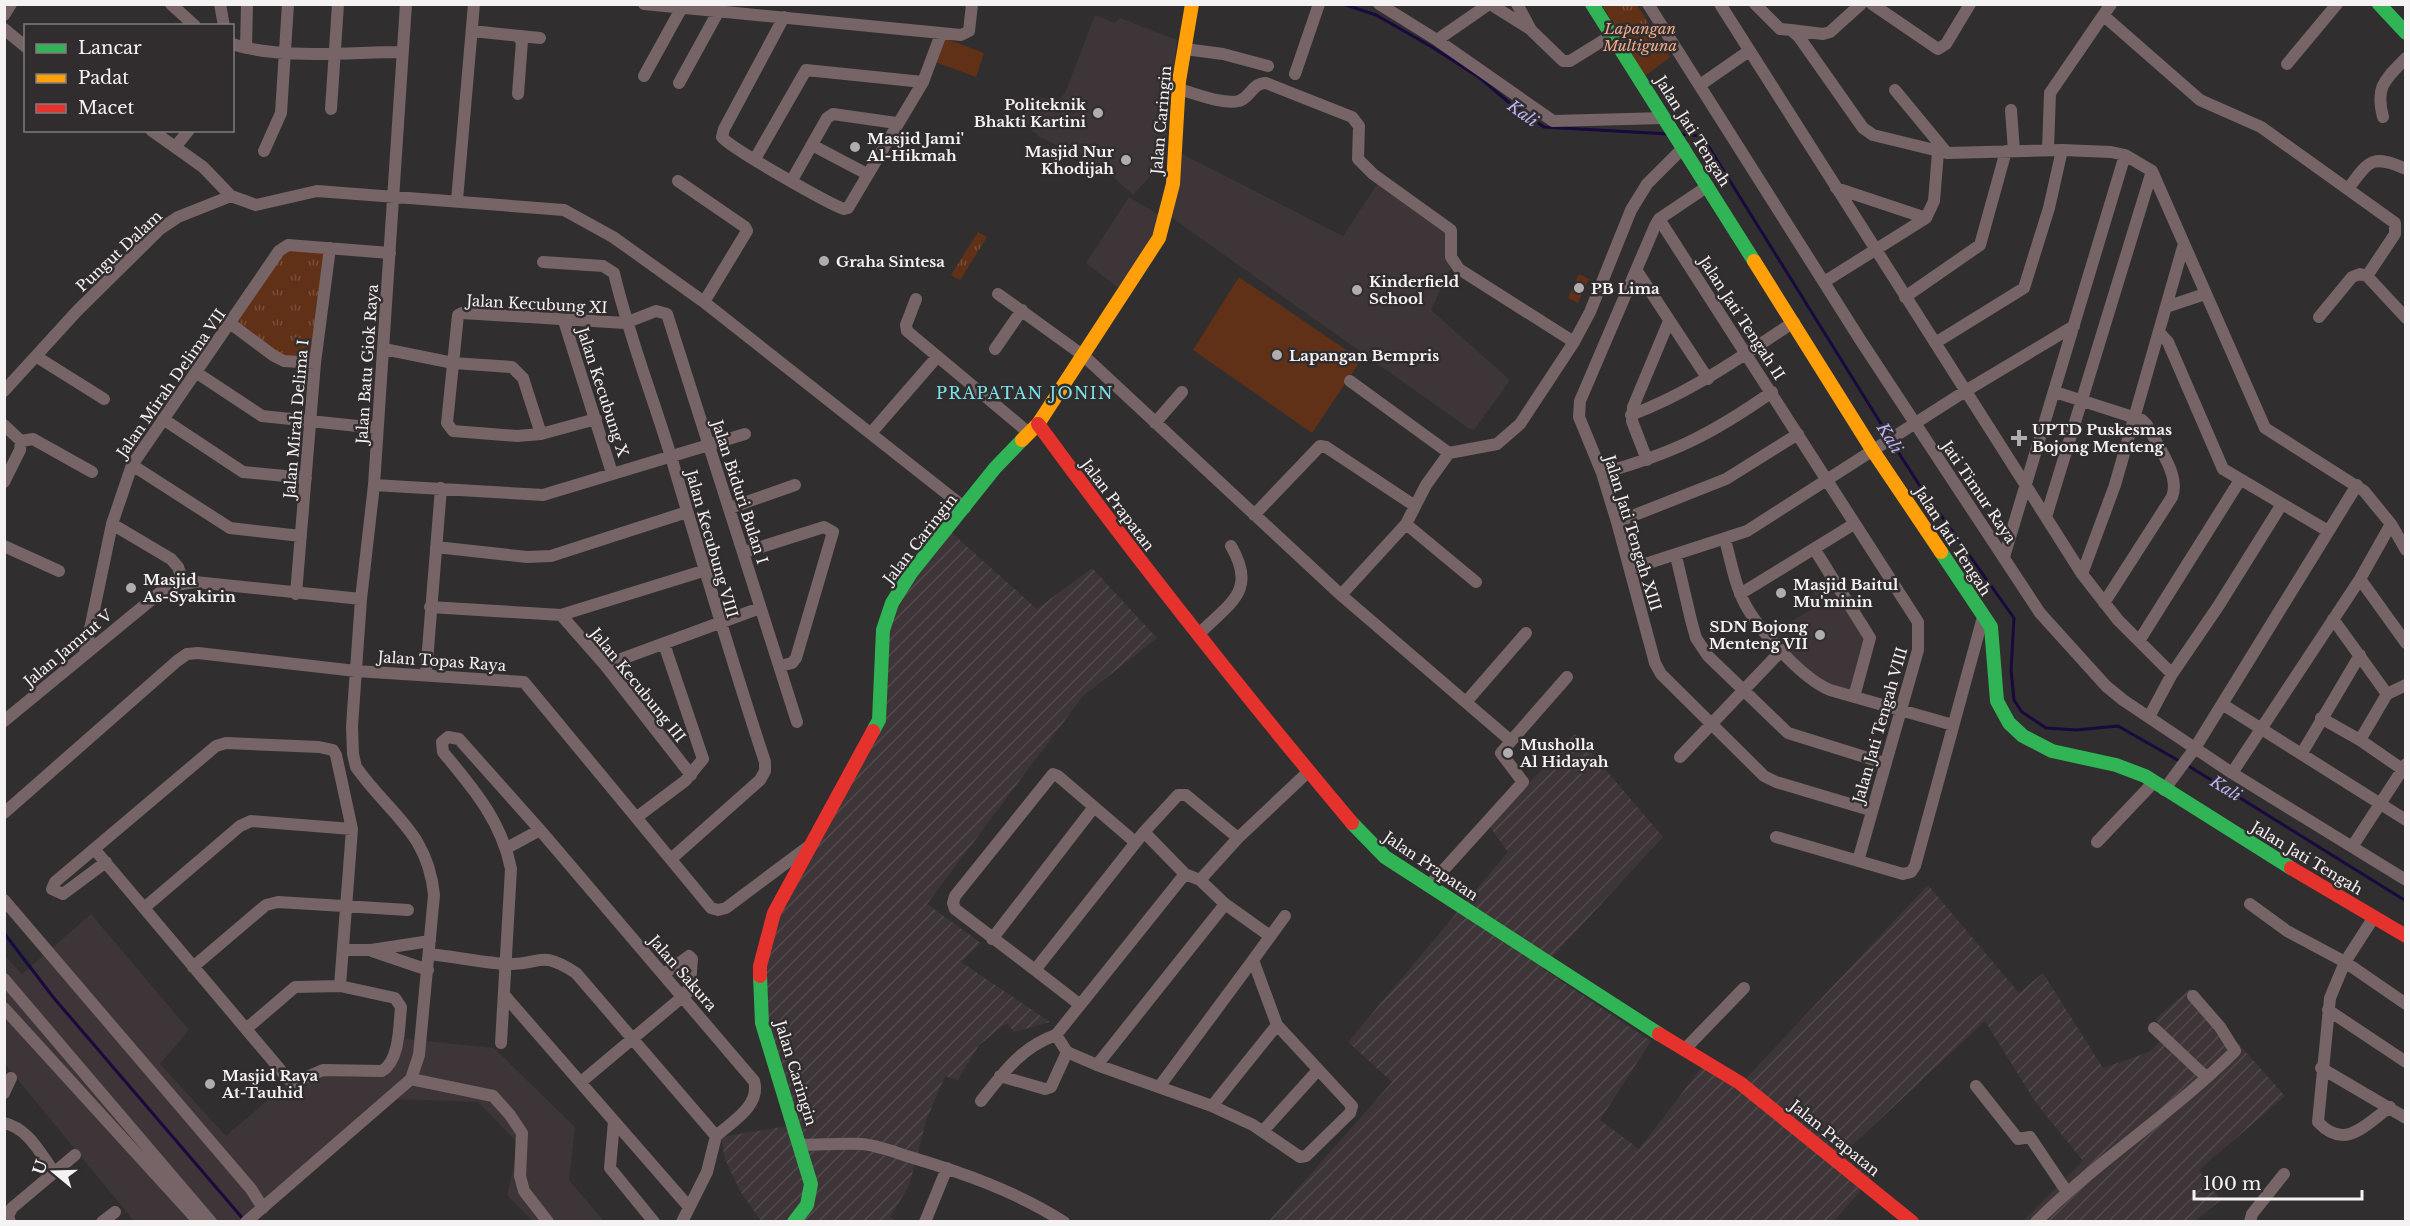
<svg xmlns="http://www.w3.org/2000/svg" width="2410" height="1226" font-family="'Libre Baskerville',serif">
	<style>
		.built { fill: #3e3539 }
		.industrial { fill: url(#industrial-furrows) }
		.park { fill: url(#park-tufts) }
		.garden { fill: #603117 }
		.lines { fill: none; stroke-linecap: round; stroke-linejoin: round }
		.stream { stroke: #19093d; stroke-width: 3 }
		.street { stroke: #766466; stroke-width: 12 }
		.fast { stroke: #30b455; stroke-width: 14 }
		.slow { stroke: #ff9f0a; stroke-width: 14 }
		.jam { stroke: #e5322d; stroke-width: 14 }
		.poi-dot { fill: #b0adae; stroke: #312d2f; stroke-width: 2 }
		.labels { text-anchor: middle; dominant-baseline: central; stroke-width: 5; stroke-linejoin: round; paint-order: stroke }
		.park-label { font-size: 15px; font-style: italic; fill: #f0ad8c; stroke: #312d2f }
		.poi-label { font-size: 15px; font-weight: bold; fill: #f5f2f3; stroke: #312d2f; text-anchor: start }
		.street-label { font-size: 15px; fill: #f5f2f3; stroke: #312d2f }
		.water-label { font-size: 16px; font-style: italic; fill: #bcb5f7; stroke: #312d2f }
		.neighbourhood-label { font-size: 16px; letter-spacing: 1.5px; fill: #79e5eb; stroke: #312d2f }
	</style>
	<defs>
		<pattern id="industrial-furrows" width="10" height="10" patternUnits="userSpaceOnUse" patternTransform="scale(1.5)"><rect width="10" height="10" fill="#3e3539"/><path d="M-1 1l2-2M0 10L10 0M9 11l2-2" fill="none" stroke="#51494c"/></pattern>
		<pattern id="park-tufts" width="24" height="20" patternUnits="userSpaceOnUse" patternTransform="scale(1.5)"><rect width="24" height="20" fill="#603117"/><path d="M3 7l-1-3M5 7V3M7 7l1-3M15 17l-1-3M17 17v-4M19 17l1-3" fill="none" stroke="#774f39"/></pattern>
	</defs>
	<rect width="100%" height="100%" fill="#302e2f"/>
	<path class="built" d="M1095 15 1115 23 1120 18 1177 40 1164 161 1133 195 1102 167 1077 158 1078 155 1041 138 1023 123 1032 95 1057 102 1065 93Z
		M1176 151 1343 236 1378 183 1446 233 1450 270 1431 310 1510 380 1474 430 1468 428 1168 215Z
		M1129 197 1161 216 1143 253 1121 290 1086 263Z
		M1829 579 1867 638 1852 694 1814 677 1771 633 1819 605 1812 590Z
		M91 914 189 1030 160 1064 226 1136 282 1088 319 1068 380 1075 394 1068 405 1039 494 1048 575 1127 569 1180 604 1221H533L507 1195 519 1144 478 1102 393 1099 256 1221H134L5 1064 4 955 22 974Z"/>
	<path class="industrial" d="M944 526 1037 609 1092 568 1157 638 1083 696 927 904 981 943 961 962 1050 1022 1014 1032 1007 1023 979 1045 958 1080 945 1076 926 1121 909 1186 890 1217 896 1221H761L740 1191 725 1159 721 1137 793 1125 762 1022 772 914 882 719V630Z
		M1575 734 1663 837 1542 968 1651 1041 1600 1120 1639 1149 1702 1067 1736 1089 1928 885 2019 993 2043 973 2103 1068 2149 1052 2168 1034 2155 1019 2190 989 2285 1096 2199 1170 2221 1200 2195 1221H2023L2083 1161 2036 1103 1985 1021 1842 1155 1872 1178 1834 1221 1268 1222 1392 1082 1348 1042 1508 852 1489 826Z"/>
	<path class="park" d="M1602 5H1637L1670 57 1645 76Z
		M978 232 987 237 960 280 951 275Z
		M330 248 315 363 284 361 231 324 279 251Z"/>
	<path class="garden" d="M944 38 984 53 976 77 935 62Z
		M1579 274 1589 279 1578 303 1568 298Z
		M1239 277 1361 360 1312 433 1193 350Z"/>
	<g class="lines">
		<path class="stream" d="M1343 4 1376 15 1432 47 1480 78 1512 105 1544 127 1668 134
			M1680 134 1702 136 1888 435
			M1891 441 1920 486 2014 618 2011 670 2014 700 2022 712 2046 728 2076 730 2118 726 2181 762
			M2187 765 2406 901
			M4 933 53 997 244 1220"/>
		<path class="street" d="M171 4 195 26
			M220 4 224 26
			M644 4 961 35 969 31 972 4
			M1379 4 1437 40 1553 121 1664 118
			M1490 4 1530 29
			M1517 4 1531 30 1563 61H1570L1612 35
			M1648 4 1861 341 2040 613 2106 686 2123 700 2232 773 2406 880
			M1720 4 2082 574 2118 620 2172 674
			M1755 4 1780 29 1791 30 1799 37 1863 128 1873 135 1947 153 2062 150 2111 152 2125 155 2152 171 2265 428 2364 491 2391 524 2406 550
			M1872 4 1938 49 1946 44 1970 4
			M4 15 11 4
			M2104 16 2200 100 2261 127 2395 223V234L2367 276 2406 318
			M784 17 724 129 722 137C730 148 829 204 844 209L848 208 923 82 941 34
			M4 29 26 47
			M1791 30 1823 34 1830 32 1861 4
			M472 31 540 38
			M517 36 522 41 518 94
			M1437 40 1489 4
			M232 44C282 60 349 52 401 52
			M246 48 247 4
			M1185 49 1223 54 1268 66
			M2287 64 2337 4
			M1295 74 1319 4
			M644 76 681 9
			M679 83 718 12
			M1700 85 1749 51
			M1178 89C1195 93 1222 105 1239 101 1251 97 1252 83 1266 83L1352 117 1359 126 1358 159 1373 174 1451 230V257L1459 269 1574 342
			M1895 90 1947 153
			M331 109 338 4
			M2011 110 2014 151
			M2383 117C2375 86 2385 80 2406 58
			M151 130 203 167 231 196
			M812 145 867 174
			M176 146 189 130
			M2048 150 2050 93 2111 4
			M264 151 281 113 288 4
			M755 159 806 70 923 82
			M792 180 827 118 833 114 896 123
			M678 181 745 227 747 231 704 302
			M1708 186 1659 219 1655 226 1580 401 1579 417 1602 473 1617 522 1655 663 1661 674 1764 776 1776 782 1870 810
			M1836 188 1926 218
			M2348 189C2368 162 2371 153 2406 169
			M457 200 474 4
			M1659 219 1918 622V650L1858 861
			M543 262 603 266 614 273C629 337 653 397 672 460 702 561 732 662 765 762V771L760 780 671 859
			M1637 271 1708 379
			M1824 282 1926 218 1934 201 1938 152
			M998 294 1084 356 1341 595 1511 741 1501 753 1523 782 1429 886
			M1905 297 1980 245 2006 151
			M916 299 906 325 907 331 1029 433
			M2166 307 2205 294
			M2319 317 2352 277 2360 274 2367 276
			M564 321 612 473
			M231 324 274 356 284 361 315 363
			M2159 332 2168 342 2223 469 2328 531
			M1935 343 2024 288 2049 208 2062 150
			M384 349 453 363 512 367 523 378 541 434
			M995 349 1022 310
			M37 357 104 399
			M197 373 262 416 377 428
			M1350 381 1449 453
			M4 391 77 311 160 229 178 217 231 196 256 205 317 191 564 210 613 237 704 302 965 508
			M2055 392 2142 420 2147 425C2156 444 2181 475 2172 497L2104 603
			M1631 415C1692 392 1740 357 1794 322
			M163 419 243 472 306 478
			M596 419 541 434 517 436 453 431 447 423 458 315 462 313 625 323 656 311 667 314 797 722
			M1155 423 1182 392
			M4 425 21 441 20 450 4 482
			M871 433 937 357
			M21 441 33 439 92 472
			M1647 460 1632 421 1633 407 1669 321
			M132 465 230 528 301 536
			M1602 473C1672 454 1712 434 1772 392
			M374 485 543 495 745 434
			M730 508 795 485
			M1254 515 1320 446 1326 447 1415 506
			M2046 517 2152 171
			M1617 522 1726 479 1798 434
			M112 524 171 559 178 567 183 582
			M1406 524 1476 582
			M1725 540C1730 557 1733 576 1740 593 1751 623 1801 678 1830 690L1953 725
			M4 546 59 571
			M436 547 527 557 551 556 687 512
			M1815 550 1870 638 1854 697
			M745 552 824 527 833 532 796 658 792 663 780 666
			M1676 556 1691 620 1696 638 1708 656 1788 733 1884 763
			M2004 557 2125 155
			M1630 569 1747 531 1967 390 2074 326
			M2082 574 2115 485 2183 247
			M2360 579 2406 643
			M296 594 315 363 330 248
			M1740 594 1854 524
			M1341 595 1406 524 1426 485 1449 453 1497 444 1520 424 1574 342 1590 312 1631 210 1647 184 1684 147
			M430 607 561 615 703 571
			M561 615 605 665 691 775
			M2333 619 2387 694
			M1198 635C1229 603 1258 592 1231 546
			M2139 641 2240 480
			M85 653 112 524 132 465 279 251 288 245 390 253
			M605 665 760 608
			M426 674 441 488
			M1466 702 1526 633
			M2222 704 2406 820
			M2149 717 2172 674 2219 605 2282 504
			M2321 718 2360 740 2402 769
			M4 721 168 586 195 582 361 599
			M2360 740 2387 694 2406 685
			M1511 741 1567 677
			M2302 753 2360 655
			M1680 757 1782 650
			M2232 773 2360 579 2391 524
			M2164 790 2195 748 2357 485
			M4 813 177 661 187 654 198 653 356 671 524 682 711 908 718 910 726 908 809 846
			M637 817 685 781 703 759 664 644
			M540 830 754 1081C761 1105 733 1121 716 1136
			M1776 837 1903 874 1911 872 1915 866 1983 617
			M2097 842 2154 782
			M2352 847 2406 764
			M95 850 289 1080 295 1082 323 1070 382 1071C400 1060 399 1026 401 1007L395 998 340 986 295 987 246 1029
			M106 862 63 894 52 889 55 882 216 746 226 743 319 747 333 750 336 755 352 829 340 986
			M1185 874 1144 832 1178 795H1186L1238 838
			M4 900 251 1189 263 1208
			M1225 904 1270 936
			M2250 904 2287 931 2345 962 2406 1004
			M144 908 240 826 251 821 352 829
			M2374 917 2345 962 2330 998 2318 1122C2345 1151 2365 1125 2390 1107
			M992 939 1094 807
			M344 950H371L430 941
			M372 951 428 970
			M430 954C455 957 480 962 505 964 542 966 537 948 576 973L716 1136
			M193 967 266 905 278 902 408 910
			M1035 970 955 909 953 903 955 896 1053 774 1058 776 1135 842
			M4 979 211 1222
			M505 996 689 1207
			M1079 1004 1035 970 1144 832
			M4 1008 199 1222
			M2328 1010 2406 1062
			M2154 1028 2205 1076
			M501 1043 511 869C502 822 473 788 443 752L442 742 448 737 459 739 540 830 507 848
			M1684 1050 1744 988
			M1067 1052 1097 1065 1222 908 1225 904 1200 880
			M1097 1065 1212 1106 1253 1125 1300 1157 1306 1156 1350 1113 1352 1106 1277 1025 1253 960 1285 916
			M2321 1068 2406 1118
			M1000 1076 1045 1089 1051 1087 1067 1052 1056 1035 1185 874 1200 880 1238 838 1308 772
			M411 1079 493 1096 510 1115 522 1133 520 1176 524 1191 548 1222
			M581 1082 687 993 690 984 692 959 689 956 664 974
			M1976 1086 2018 1139 2030 1137 2067 1192
			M1159 1087 1253 960
			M4 1093 11 1078
			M981 1101C1003 1073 1021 1047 1056 1035
			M1212 1106 1277 1025
			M614 1121 610 1168 654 1222
			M4 1123C28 1128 40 1153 54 1172
			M1263 1131 1318 1070
			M800 1145C820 1145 841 1143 861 1144 877 1145 894 1152 910 1157 964 1173 1017 1192 1064 1222
			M10 1222 8 1216 12 1208 75 1155
			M102 1222 115 1212
			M246 1222 411 1079 419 1055 434 895C428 832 390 815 356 767L353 754 352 726 361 599 374 485 406 4
			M682 1222 707 1172 716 1136
			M925 1222 947 1168
			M2036 1222C2098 1160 2173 1113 2235 1051L2220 1027 2193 996
			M2250 1222 2252 1214 2284 1174"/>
		<path class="fast" d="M1592 4 1754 261
			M2379 4 2406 33
			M1941 552 1991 627 1997 701 2009 723 2023 736 2052 751 2116 765 2145 776 2291 868
			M873 731 879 720 883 630 892 603 911 573 995 468 1022 440
			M1352 823 1385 857 1659 1034
			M760 976 762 1023 811 1184 807 1205 794 1222"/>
		<path class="slow" d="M1754 261 1873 451 1941 552
			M1022 440 1038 424 1159 238 1173 184 1179 81 1192 4"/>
		<path class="jam" d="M1038 424C1138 561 1243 693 1352 823
			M2291 868 2406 936
			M760 976V966L774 913 873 731
			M1659 1034 1740 1083 1912 1222"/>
	</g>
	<g class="poi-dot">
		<circle cx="1098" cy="113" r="6"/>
		<circle cx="855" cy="147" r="6"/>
		<circle cx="1126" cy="160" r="6"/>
		<circle cx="824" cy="261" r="6"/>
		<circle cx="1579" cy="288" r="6"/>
		<circle cx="1357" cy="290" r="6"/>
		<circle cx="1277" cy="355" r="6"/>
		<path d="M2016 429h6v6h6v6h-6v6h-6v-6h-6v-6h6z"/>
		<circle cx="131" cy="588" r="6"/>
		<circle cx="1781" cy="593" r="6"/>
		<circle cx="1820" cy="635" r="6"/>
		<circle cx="1508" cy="753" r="6"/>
		<circle cx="210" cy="1084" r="6"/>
	</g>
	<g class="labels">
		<g class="park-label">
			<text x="1640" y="28">Lapangan<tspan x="1640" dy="17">Multiguna</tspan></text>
		</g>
		<g class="poi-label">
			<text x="1086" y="104" text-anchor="end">Politeknik<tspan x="1086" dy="17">Bhakti Kartini</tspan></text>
			<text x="867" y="138">Masjid Jami'<tspan x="867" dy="17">Al-Hikmah</tspan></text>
			<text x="1114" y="151" text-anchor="end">Masjid Nur<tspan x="1114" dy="17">Khodijah</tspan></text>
			<text x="836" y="261">Graha Sintesa</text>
			<text x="1369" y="281">Kinderfield<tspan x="1369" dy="17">School</tspan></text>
			<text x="1591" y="288">PB Lima</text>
			<text x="1289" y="355">Lapangan Bempris</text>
			<text x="2032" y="429">UPTD Puskesmas<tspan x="2032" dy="17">Bojong Menteng</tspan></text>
			<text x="143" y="579">Masjid<tspan x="143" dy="17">As-Syakirin</tspan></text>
			<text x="1793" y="584">Masjid Baitul<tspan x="1793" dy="17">Mu'minin</tspan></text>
			<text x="1808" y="626" text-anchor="end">SDN Bojong<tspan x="1808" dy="17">Menteng VII</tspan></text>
			<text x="1520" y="744">Musholla<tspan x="1520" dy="17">Al Hidayah</tspan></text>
			<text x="222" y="1075">Masjid Raya<tspan x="222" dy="17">At-Tauhid</tspan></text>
		</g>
		<g class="street-label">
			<text transform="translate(1161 120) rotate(-85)">Jalan Caringin</text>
			<text transform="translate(1693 131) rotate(58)">Jalan Jati Tengah</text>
			<text transform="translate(119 251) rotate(-43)">Pungut Dalam</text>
			<text transform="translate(537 304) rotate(3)">Jalan Kecubung XI</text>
			<text transform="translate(1742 318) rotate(57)">Jalan Jati Tengah II</text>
			<text transform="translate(367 364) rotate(-86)">Jalan Batu Giok Raya</text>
			<text transform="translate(171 383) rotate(-55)">Jalan Mirah Delima VII</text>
			<text transform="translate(603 392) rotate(72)">Jalan Kecubung X</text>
			<text transform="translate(296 419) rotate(-85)">Jalan Mirah Delima I</text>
			<text transform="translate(740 492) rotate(72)">Jalan Biduri Bulan I</text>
			<text transform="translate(1979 492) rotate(56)">Jati Timur Raya</text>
			<text transform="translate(1118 505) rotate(53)">Jalan Prapatan</text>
			<text transform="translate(1633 533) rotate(73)">Jalan Jati Tengah XIII</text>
			<text transform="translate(920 539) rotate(-52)">Jalan Caringin</text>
			<text transform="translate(1953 541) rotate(57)">Jalan Jati Tengah</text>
			<text transform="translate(712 544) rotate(74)">Jalan Kecubung VIII</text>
			<text transform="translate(68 648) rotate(-40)">Jalan Jamrut V</text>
			<text transform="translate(442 661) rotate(4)">Jalan Topas Raya</text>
			<text transform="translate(638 685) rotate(51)">Jalan Kecubung III</text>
			<text transform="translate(1880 725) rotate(-74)">Jalan Jati Tengah VIII</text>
			<text transform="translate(2307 858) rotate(31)">Jalan Jati Tengah</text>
			<text transform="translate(1431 866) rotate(34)">Jalan Prapatan</text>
			<text transform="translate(683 973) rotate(49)">Jalan Sakura</text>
			<text transform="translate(796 1073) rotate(73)">Jalan Caringin</text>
			<text transform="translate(1835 1138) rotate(39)">Jalan Prapatan</text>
		</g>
		<g class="water-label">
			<text transform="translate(1523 113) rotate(36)">Kali</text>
			<text transform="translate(1890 438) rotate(58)">Kali</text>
			<text transform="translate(2226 788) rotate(32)">Kali</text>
		</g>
		<g class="neighbourhood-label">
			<text x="1025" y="393">PRAPATAN JONIN</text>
		</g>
	</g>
	<rect width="2410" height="1226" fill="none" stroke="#f5f2f3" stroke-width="12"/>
	<rect x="24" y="24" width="210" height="108" fill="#312d2f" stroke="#7f7c7d" stroke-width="1.5"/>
	<rect x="36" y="44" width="30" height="9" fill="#30b455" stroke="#7f7c7d" stroke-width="1.5"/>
	<text x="78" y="54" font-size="18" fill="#f5f2f3">Lancar</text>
	<rect x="36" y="74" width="30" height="9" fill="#ff9f0a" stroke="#7f7c7d" stroke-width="1.5"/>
	<text x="78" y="84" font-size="18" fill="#f5f2f3">Padat</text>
	<rect x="36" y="104" width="30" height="9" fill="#e5322d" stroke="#7f7c7d" stroke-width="1.5"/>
	<text x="78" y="114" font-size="18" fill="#f5f2f3">Macet</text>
	<g transform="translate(54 1172) rotate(289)" stroke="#312d2f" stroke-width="4.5" paint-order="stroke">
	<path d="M0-4.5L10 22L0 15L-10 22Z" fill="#f5f2f3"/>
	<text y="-9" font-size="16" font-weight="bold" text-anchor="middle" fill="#f5f2f3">U</text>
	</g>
	<path d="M2194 1190v9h168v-9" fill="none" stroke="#f5f2f3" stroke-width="3"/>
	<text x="2203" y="1190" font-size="18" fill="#f5f2f3" stroke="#312d2f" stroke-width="4.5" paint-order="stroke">100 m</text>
</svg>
